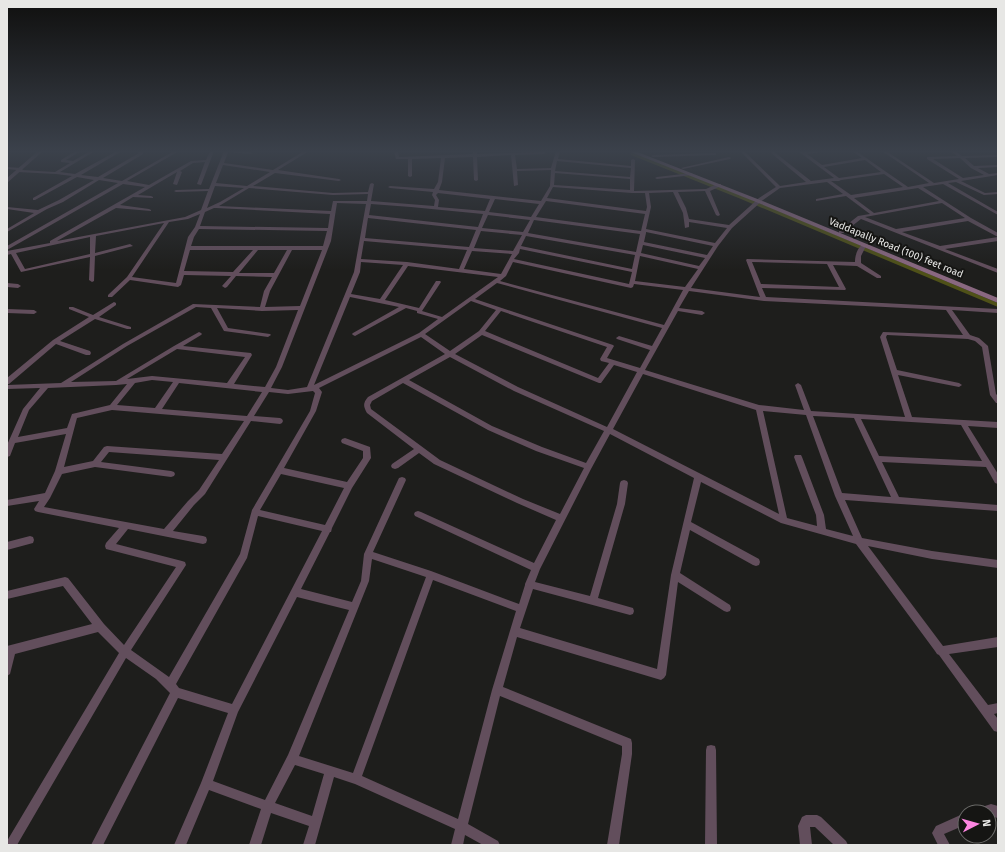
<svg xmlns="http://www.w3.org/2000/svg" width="1005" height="852" font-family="'Fira Sans',sans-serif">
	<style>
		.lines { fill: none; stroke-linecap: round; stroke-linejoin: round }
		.canal { fill: #4f5118; fill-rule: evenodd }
		.minor { fill: #624e5c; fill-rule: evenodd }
		.tertiary { fill: #624e5c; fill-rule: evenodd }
		.secondary { fill: #896880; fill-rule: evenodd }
		.labels { text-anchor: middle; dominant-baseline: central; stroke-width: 4; stroke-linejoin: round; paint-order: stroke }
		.far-street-label { font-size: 10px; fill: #e7e7e5; stroke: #151513 }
	</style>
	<rect width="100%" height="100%" fill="#1e1e1c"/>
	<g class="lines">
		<path class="canal" d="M631 153H635L745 197 998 303V307L741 199 631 155Z"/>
		<path class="minor" d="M76 151H81L66 160 73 161 90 151H95L60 172 75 174 117 151H122L81 175 98 177 139 153 137 151H141L143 152V154L103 178 122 181 174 151H179L127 181 149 185 191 161 206 160 210 151H214L201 185 197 184 205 162 193 163 180 171 182 172 177 185 173 184 177 172 138 195 151 196 153 197V198L133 197 120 205 149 209 151 210V211L116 208 57 241 185 217 201 210 208 191 176 192 174 191 176 190 209 189 224 151C233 151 245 150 253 153L251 154 228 152 224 163 273 170 304 151H309L278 170 339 179 341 180 339 181 275 173 253 186 333 193 368 192 370 184 372 183 374 184 371 201 434 206 435 200 432 195 433 192 390 188 388 187 390 186 434 189 438 182 441 158 412 159V176L410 177 408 176V159H396L394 151H398L399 157 473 154V151H477V154L544 152 546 153 544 154 515 155 517 169 551 168 556 151H560L558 159 631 166V160L633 159 635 160 634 191 706 189 717 184H721V186L710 191 720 215 718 216 716 215 705 191 678 192 686 208 689 219 729 225 759 198 776 187 742 153V151H744L780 186 806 182 771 153V151H773L811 181 834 178 802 154 799 151H823L821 152 807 154 822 165 862 158 852 151H856L908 187 929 183 882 151H886L934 183 959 179 927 159V157L957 156 951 151H955L962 156 997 155 998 156 996 157 965 158 974 166 998 165V167L978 168 989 174 998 173V175L961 181 985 193 998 192V194L984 195 956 182 948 183 998 212V215L943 184 923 187 971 218 998 233V237L968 221 902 232 940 246 998 237V241L945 249 998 269V273L861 219 843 233H839V231L858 216 870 214 846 196 816 201V199L843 194 827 182 780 188 763 200 732 228 718 246 691 288 760 297 746 260 747 259 855 262C855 256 857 248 863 244L866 246 861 256V263L881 276V278H877L857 266 833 265 846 289 845 290 762 288 766 297 998 309V313L952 310 970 335 979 338 988 346 996 394 998 396V403H996L990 395 982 347 975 341 968 339 887 335 886 337 897 370 959 383 962 385 959 387 898 375 912 417 998 422V428L968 426 998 474V484L995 483 986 467 882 462 899 497 998 505V511L845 500 862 538 932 551 998 560V568L932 559 868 546 943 646 998 637V647L949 654 988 705 998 703V713L994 714 998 719V732L994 731 939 655 937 654 935 651 856 544 781 523 701 482 691 522 759 559 760 562 759 565 756 566 753 565 690 530 680 573 730 605 731 608 730 611 727 612 724 611 678 582 666 675 664 678 661 680 517 637 503 687 631 739 632 743V754L619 845H607L622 754V746L500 696 468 824 498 841 500 845H483L465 835 463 845H451L455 829 355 784 334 777 315 845H303L309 826 271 813 261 845H249L261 809 209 790 186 845H174L201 783 228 713 178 698 103 845H91L170 693 156 679 126 658 17 845H7V841L119 653 98 632 15 654 10 674 7 676V646L92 624 63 586 7 599V591L65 577 68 578 104 624 124 645 176 567 106 549 105 546 106 543 119 528 38 512 35 511 34 509 39 501 7 506V500L45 493 55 471 66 434 15 443 10 456 7 457V445L23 409 40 388 7 389V385L61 383 123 344 193 304 260 307 264 291 272 277 236 276 227 287 225 288 222 286 231 276 184 275 181 285 178 287 130 280 112 297H108V295L127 277 164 223 96 236 95 253 130 244 133 246 95 256 94 281 92 282 89 280 90 257 21 272 11 254 7 255V251L50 243V241L145 187 123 184 7 250V246L118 183 99 180 63 202 47 209 7 232V229L34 213 7 209V207L38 210 59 200 94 180 77 177 35 200H33V198L72 176 56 174 18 172 16 171 17 170 7 169V167L21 168 23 169 22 170 55 172 70 163 61 162V160ZM511 155 514 186 518 185 517 171 551 170 550 186 541 201 439 190 442 182 445 158 473 157 474 180 476 181 478 180 477 157ZM960 158 971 168 984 175 963 178 933 159ZM865 160 881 172 839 178 824 167ZM557 161 631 168 630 177 555 171ZM223 165 270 172 247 186 216 183ZM555 173 630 179V190L554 185ZM884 174 903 187 851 195 831 181H839L841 180ZM215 186 244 188 220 202 207 208ZM553 187 632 193H645L647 207 646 211 547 198ZM249 188 333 195 368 194 367 201H333L331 211 219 206ZM918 188 939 201 874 213 854 198ZM673 192 683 213 685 228 689 227V222L727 228 715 243 646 229 651 207 649 193ZM438 193 490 199 485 211 438 207 439 200 436 195ZM495 199 539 204 531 217 489 212ZM546 201 645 214 641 231 536 217ZM337 203 366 204 354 272 307 387 288 390 271 388 282 367 331 241ZM942 203 965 218 896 229 865 217ZM371 204 411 207 483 214 478 227 369 215ZM214 208H216L330 214 328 228 200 226 205 212ZM200 214 195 227 188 237 176 283 132 277 169 222 188 219ZM488 215 530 220 523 232 482 228ZM368 218 476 230 469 247 365 238ZM534 220 640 234 636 252 528 233ZM199 229 327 231 323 246H191L194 237ZM481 231 522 235 513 251 474 248ZM646 232 713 246 707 255 644 242 646 233ZM526 236 635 255 632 269 521 246ZM90 237V254L25 269 16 253ZM364 241 467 250 459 269 407 262 361 259ZM643 245 705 258 699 266 641 253ZM520 249 632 272 629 284 514 259 519 253ZM190 250H253L233 272 184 271ZM258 250H287L274 273H239ZM292 250H322L300 306 265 307 270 291ZM472 251 512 254 501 274 464 269ZM640 256 698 269 685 287 635 281ZM361 262 403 265 380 299 351 294 360 272ZM513 262 631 288 633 287 634 284 683 290 664 325 500 281 506 276ZM752 262 827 264 839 287 761 284ZM408 266 498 277 442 317 422 311 441 282 440 281H436L419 308 385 300ZM497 283 662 328 652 346 619 336 616 338 617 339 650 350 640 368 607 358 614 346 613 345 475 299ZM689 291 764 301 946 310 963 335 883 332 880 337 905 417 811 411 801 385 798 383 795 385 804 410 759 405 645 370 678 311 702 315 705 313 702 311 679 308ZM350 297 399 307 353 333 352 334 353 335 355 336 406 308 417 311V313L438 319 419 333 314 385ZM471 301 496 310 479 331 450 351 425 334ZM196 307 211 308 224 331 268 337 271 335 270 334 228 328 217 308 262 311 298 310 276 367 265 387 234 384 252 355 251 353 183 346 201 335 202 334 201 333 199 332 174 346 116 381 71 382 127 346ZM501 311 607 347 600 359 601 361 609 363 598 378 485 331ZM482 335 599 383H601L614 365 637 372 607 427 518 387 455 354ZM421 337 445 354 368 397C363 403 363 406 367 413L414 449 392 464 391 466 392 468 395 469 398 468 419 453 434 464 517 503 556 520 534 563 421 512 418 511 415 512 414 514 415 516 531 570 525 584V585L519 604 431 571 373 552 406 480 405 478 402 477 399 478 398 480 364 554 361 581 352 602 301 589 330 532H331L332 528 352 488 371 458 370 447 345 438 342 439 341 441 342 443 363 451V458L347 482 284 468 316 411 322 392 319 388ZM177 349 245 357 227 383 152 376 127 379ZM450 357 514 391 604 431 586 463 542 447 492 426 409 380ZM643 374 756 410 779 514 613 429ZM152 380 173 382 155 408 117 405 135 383ZM179 383 262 392 247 416 162 409ZM403 383 488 430 536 451 584 468 560 514 523 499 440 460 371 409 370 405 372 401ZM127 384 110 405 72 414 67 428 18 437 29 410 48 388 116 385ZM313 391 315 393 310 411 252 510 240 554 169 677 131 650 186 565 185 562 182 561 116 544 128 529 203 544 206 543 207 540 206 537 203 536 173 531 194 505 205 494 251 421 280 424 282 423 283 421 282 419 280 418 254 416 269 392 288 394ZM112 410 244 421 222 454 107 446 104 447 93 461 64 467 77 418ZM763 411 806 415 835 496 853 536 826 529 824 515 802 457 801 455H795L794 457 816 515 817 526 787 518ZM813 416 854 418 891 497 842 493ZM861 419 961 425 982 461 879 456ZM610 434 694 478 671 575 657 669 520 628 533 589 630 615 633 614 634 611 633 608 598 598 625 504 628 483 627 481 624 480 621 481 620 483 617 504 590 596 535 582 540 569 591 469ZM109 452 219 460 199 490 188 501 164 529 44 507 50 498 62 474 95 467 171 477 174 476 175 474 174 472 171 471 101 462ZM281 474 344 488 325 525 260 510ZM258 516 322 531 232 704 179 688 176 684 247 558ZM372 559 426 577 353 773 299 756 369 581ZM433 580 516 611 492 690 458 819 362 776ZM297 597 349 610 288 755 265 800 213 781 238 712ZM295 765 324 774 312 816 275 803Z
			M715 153H716V155L653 157 651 156 653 155Z
			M729 157 731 158 730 159 683 169 681 168Z
			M691 173 693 174V175L657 179 655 178 657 177Z
			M7 283 18 284 21 286 18 288 7 287Z
			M114 302 116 303V305L99 317 131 327V329H127L95 319 60 341 90 351 91 353 90 355H86L56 344 9 384H7V378L53 340 89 317 69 309V307H73L93 315Z
			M7 309 34 310 37 312 34 314 7 313Z
			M30 536 33 537 34 540 33 543 7 550V542Z
			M711 745 715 746 716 750 717 845H705L706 750 707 746Z
			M991 804 998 806V818L989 816V812H977L979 808Z
			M965 813V825L944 834 950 845H938L932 833 936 826Z
			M806 815H817L821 817 846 841 848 845H834L815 827H810L812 845H800L798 826 802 817Z"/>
		<path class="tertiary" d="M38 151H43L7 183V178Z"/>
		<path class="secondary" d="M628 151H635L760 200 998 298V303L756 202Z"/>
	</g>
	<linearGradient id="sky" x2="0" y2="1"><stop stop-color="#10100f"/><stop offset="0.56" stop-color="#3b414b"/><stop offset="1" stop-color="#3b414b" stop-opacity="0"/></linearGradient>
	<rect width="1005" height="270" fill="url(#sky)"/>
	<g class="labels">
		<g class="far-street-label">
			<text transform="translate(896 248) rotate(22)">Vaddapally Road (100) feet road</text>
		</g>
	</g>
	<rect width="1005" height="852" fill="none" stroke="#e7e7e5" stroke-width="16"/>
	<g transform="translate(977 824) rotate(84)"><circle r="19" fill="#151513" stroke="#696967"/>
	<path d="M0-3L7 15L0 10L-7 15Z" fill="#fd86e1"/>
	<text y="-6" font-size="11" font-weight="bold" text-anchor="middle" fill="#e7e7e5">N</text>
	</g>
</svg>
